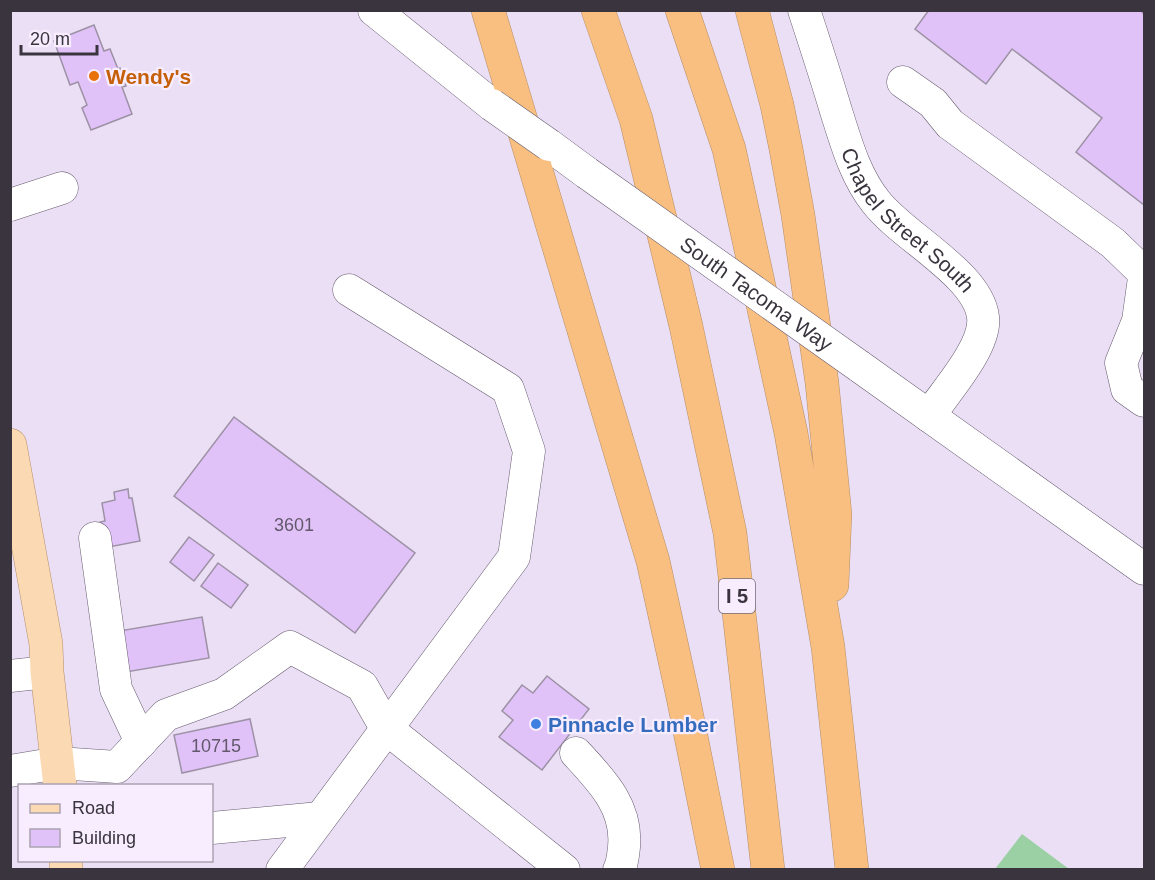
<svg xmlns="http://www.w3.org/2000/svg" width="1155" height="880" font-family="Helvetica,sans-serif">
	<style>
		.pitch { fill: #9bcfa4 }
		.building { fill: #e1c2f8; stroke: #9c91a5; stroke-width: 1.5 }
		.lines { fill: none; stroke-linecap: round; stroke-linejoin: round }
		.minor-casing { stroke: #665b6e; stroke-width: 33 }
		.major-casing { stroke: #b58e69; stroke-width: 34 }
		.highway-casing { stroke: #b58e69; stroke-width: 34 }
		.minor { stroke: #fff; stroke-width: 32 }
		.major { stroke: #fbd9b3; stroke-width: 33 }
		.highway { stroke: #f8bf80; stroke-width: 33 }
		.minor-bridge-casing { stroke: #665b6e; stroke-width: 33; stroke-linecap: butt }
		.minor-bridge { stroke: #fff; stroke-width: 32 }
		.food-dot { fill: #e8710a; stroke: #f7edff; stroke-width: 2 }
		.shop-dot { fill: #3f7fe0; stroke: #f7edff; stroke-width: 2 }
		.labels { text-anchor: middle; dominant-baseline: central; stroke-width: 4.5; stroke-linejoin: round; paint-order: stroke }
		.number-label { font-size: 18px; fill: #63586c }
		.shield { fill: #f7edff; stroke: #726c77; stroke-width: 1.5 }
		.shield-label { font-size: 20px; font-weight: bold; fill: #39343d }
		.food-label { font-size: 21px; font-weight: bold; fill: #c56008; stroke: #f7edff; text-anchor: start }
		.street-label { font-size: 21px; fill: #39343d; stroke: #f7edff }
		.shop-label { font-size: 21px; font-weight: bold; fill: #366cbe; stroke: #f7edff; text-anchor: start }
	</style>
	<rect width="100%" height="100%" fill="#ebdff5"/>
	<path class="pitch" d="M1022 834 1069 869H995Z"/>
	<path class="building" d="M929 10H1140L1144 14V205L1076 152 1102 118 1012 49 986 84 915 29Z
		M94 25 104 51 110 49 118 69 120 68 126 86 122 87 132 114 91 130 82 108 87 105 78 82 70 85 54 41Z
		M234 417 415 553 355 633 174 496Z
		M128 489 129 498H132L140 541 109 547 101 531 100 522 105 521 102 503 115 500 114 492Z
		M189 537 214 555 194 581 170 562Z
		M218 563 248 585 231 608 201 586Z
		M202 617 209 658 126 672 119 631Z
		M547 676 589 709 542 770 499 737 513 720 502 711 522 685 533 693Z
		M250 719 258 756 182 773 174 735Z"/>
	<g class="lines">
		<defs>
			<g id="minor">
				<path d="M374 10 492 105"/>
				<path id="s1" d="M804 10C815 44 826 77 836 111 846 142 855 176 876 202 903 237 978 274 983 317 987 346 945 392 929 416"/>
				<path d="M903 82 933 103 950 124 1113 243 1144 273"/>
				<path d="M549 145 587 173"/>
				<path d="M10 205 62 188"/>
				<path d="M1144 278 1138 321 1121 363 1127 389 1144 401"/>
				<path d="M859 366 1144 569"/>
				<path d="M95 538 116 689 141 742"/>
				<path d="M10 676 47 672"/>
				<path d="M576 753C601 780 628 807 624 847 623 855 623 862 619 870"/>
				<path d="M10 771 58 763 117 767 166 715 224 694 290 647 362 686 386 728 564 870"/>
				<path d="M212 828 320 818"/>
				<path d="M282 870 514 557 529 451 508 389 349 290"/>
			</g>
			<path id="major" d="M10 445 46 644 47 672 60 786
				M66 860V870"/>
			<path id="highway" d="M488 10 653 561 683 697 718 870
				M598 10 636 119 686 326 730 533 768 870
				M682 10 729 149 791 433 828 647 852 870
				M752 10 777 105 786 149 798 215 822 383 835 514 832 585"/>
		</defs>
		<use href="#minor" class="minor-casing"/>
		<use href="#major" class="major-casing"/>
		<use href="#highway" class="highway-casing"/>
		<use href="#minor" class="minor"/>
		<use href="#major" class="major"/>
		<use href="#highway" class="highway"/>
		<defs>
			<g id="minor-bridge">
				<path d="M492 105 549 145"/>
				<path id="s2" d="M587 173 859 366"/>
			</g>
		</defs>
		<use href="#minor-bridge" class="minor-bridge-casing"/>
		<use href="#minor-bridge" class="minor-bridge"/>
	</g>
	<circle class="food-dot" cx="94" cy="76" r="6"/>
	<circle class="shop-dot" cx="536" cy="724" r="6"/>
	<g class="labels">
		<g class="number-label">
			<text x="294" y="525">3601</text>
			<text x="216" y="746">10715</text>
		</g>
		<rect class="shield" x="719" y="579" width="36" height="34" rx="4.5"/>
		<g class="shield-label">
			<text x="737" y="596">I 5</text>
		</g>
		<g class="food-label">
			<text x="106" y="76">Wendy's</text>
		</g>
		<g class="street-label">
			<text stroke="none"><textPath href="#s1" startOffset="240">Chapel Street South</textPath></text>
			<text stroke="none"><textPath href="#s2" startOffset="208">South Tacoma Way</textPath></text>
		</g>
		<g class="shop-label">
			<text x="548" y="724">Pinnacle Lumber</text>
		</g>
	</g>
	<rect width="1155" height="880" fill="none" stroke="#39343d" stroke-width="24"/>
	<rect x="18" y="784" width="195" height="78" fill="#f7edff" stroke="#aba3b1" stroke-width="1.5"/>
	<rect x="30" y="804" width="30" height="9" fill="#fbd9b3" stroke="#aba3b1" stroke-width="1.5"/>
	<text x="72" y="814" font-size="18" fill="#39343d">Road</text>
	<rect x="30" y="829" width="30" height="18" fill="#e1c2f8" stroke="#aba3b1" stroke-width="1.5"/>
	<text x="72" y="844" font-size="18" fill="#39343d">Building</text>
	<path d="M21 45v9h76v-9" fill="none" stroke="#39343d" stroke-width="3"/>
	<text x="30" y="45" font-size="18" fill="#39343d" stroke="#f7edff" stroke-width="4.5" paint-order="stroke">20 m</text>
</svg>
